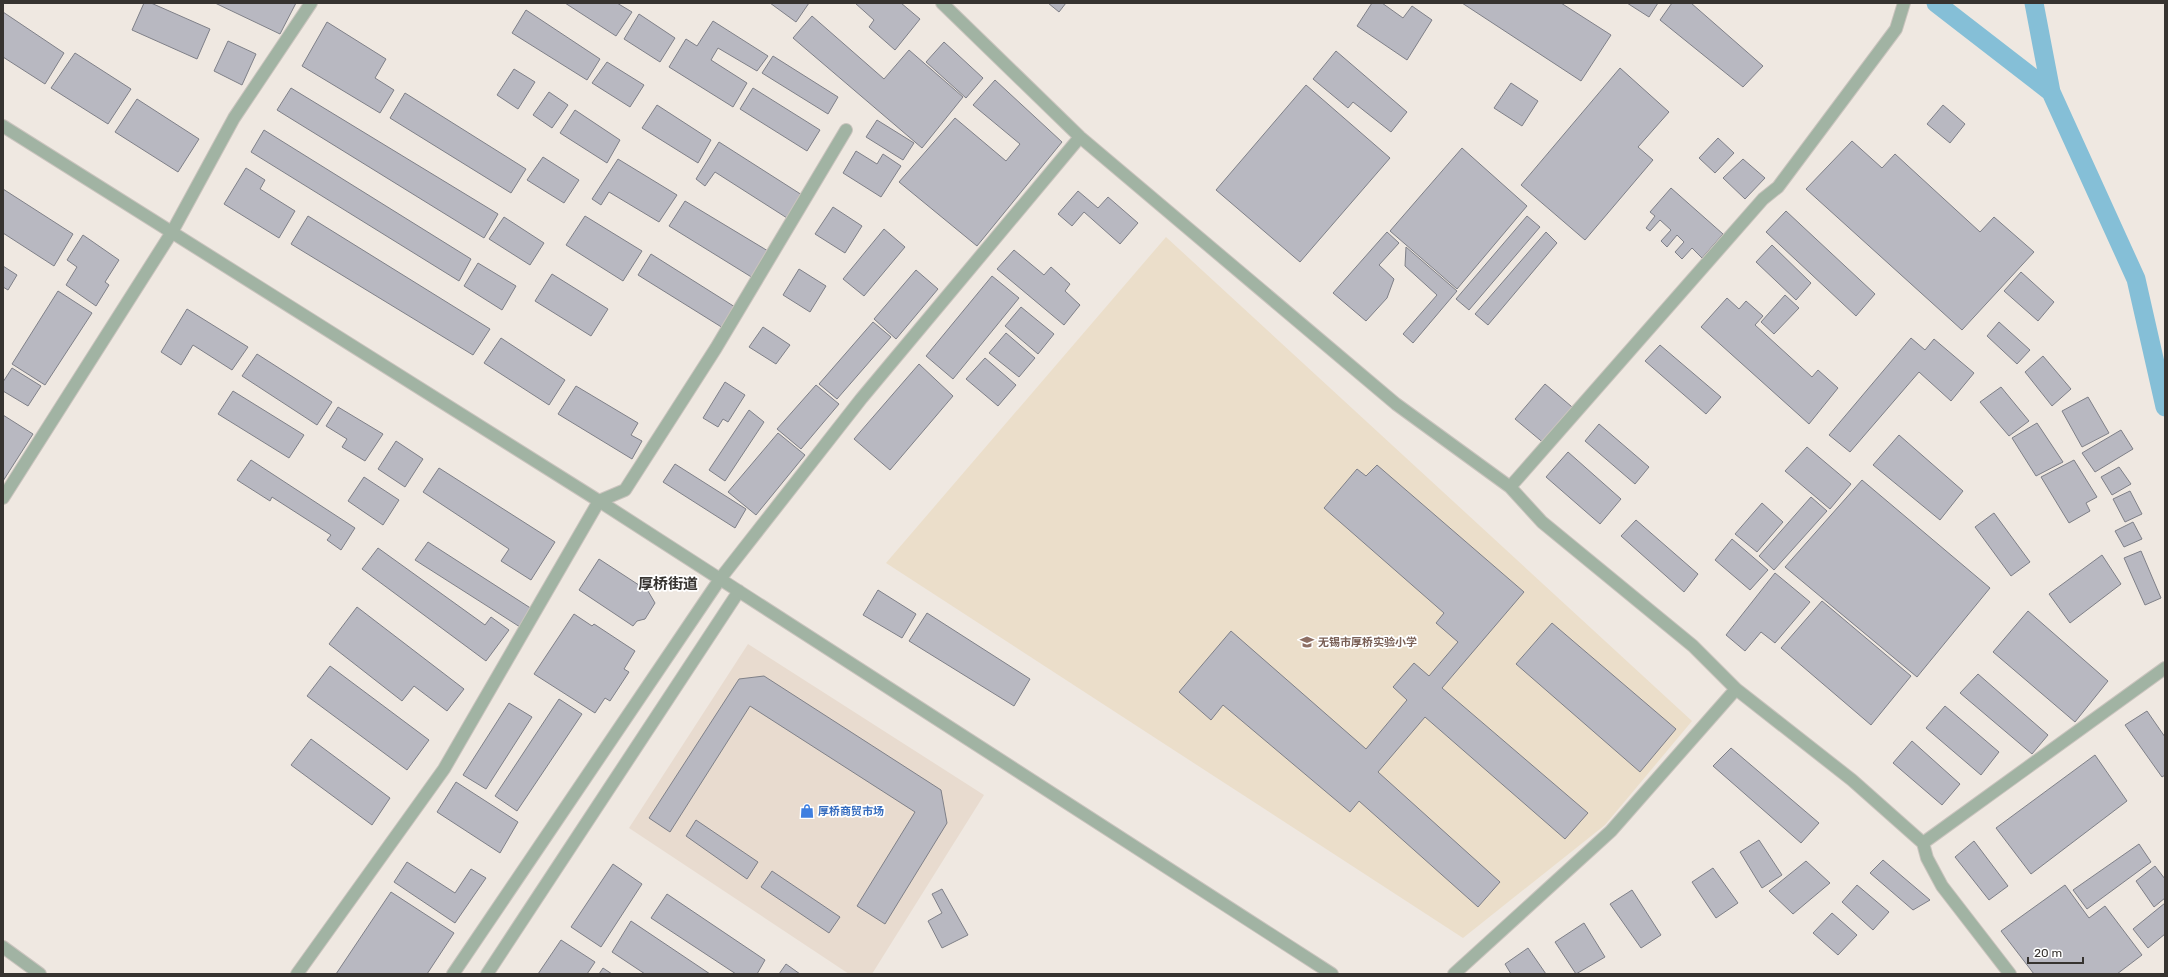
<svg xmlns="http://www.w3.org/2000/svg" width="2168" height="977" font-family="Rubik,'Noto Sans SC',sans-serif">
	<style>
		.built { fill: #e8dbcf }
		.education { fill: #ebdeca }
		.lines { fill: none; stroke-linecap: round; stroke-linejoin: round }
		.canal { stroke: #85bfd7; stroke-width: 19 }
		.building { fill: #b8b8c1; stroke: #7f8088 }
		.minor-casing { stroke: #cac4be; stroke-width: 14 }
		.minor { stroke: #a1b3a3; stroke-width: 12 }
		.labels { text-anchor: middle; dominant-baseline: central; stroke-width: 3.5; stroke-linejoin: round; paint-order: stroke }
		.education-label { font-size: 11px; font-weight: bold; fill: #785e54; stroke: #fff; text-anchor: start }
		.shop-label { font-size: 11px; font-weight: bold; fill: #366cbe; stroke: #fff; text-anchor: start }
		.district-label { font-size: 15px; font-weight: bold; fill: #363330; stroke: #fff }
	</style>
	<rect width="100%" height="100%" fill="#efe8e1"/>
	<path class="built" d="M748 644 984 795 872 974H849L629 828Z"/>
	<path class="education" d="M1166 237 1692 721 1605 825 1463 938 886 563Z"/>
	<g class="lines">
		<path class="canal" d="M1936 3 2051 92
			M2034 3 2051 92 2136 279 2165 407"/>
	</g>
	<path class="building" d="M144 3H151L210 29 197 59 132 30Z
		M215 3H296L280 34Z
		M565 3H617L632 12 616 36Z
		M770 3H809L796 22Z
		M855 3H901L920 19 895 50 869 27 874 20Z
		M1048 3H1066L1059 12Z
		M1372 3H1382L1403 18 1412 6 1432 20 1407 60 1357 26Z
		M1462 3H1561L1611 35 1581 81Z
		M1627 3H1658L1649 17Z
		M1672 3H1691L1763 66 1743 87 1660 20Z
		M526 10 600 59 587 80 512 33Z
		M3 12 64 53 45 84 3 57Z
		M639 14 675 38 660 62 624 39Z
		M812 16 884 79 909 50 963 97 922 148 793 38Z
		M713 21 768 56 757 71 718 48 711 60 747 83 733 107 669 67 686 39 697 46Z
		M327 22 386 59 375 78 394 90 380 113 302 66Z
		M228 41 256 54 242 85 214 71Z
		M944 42 983 78 966 98 926 62Z
		M1336 51 1407 112 1391 132 1353 102 1348 108 1313 79Z
		M75 53 131 89 108 124 51 88Z
		M773 56 838 97 828 114 762 73Z
		M607 62 644 85 630 107 592 83Z
		M1620 68 1669 112 1638 147 1653 160 1585 240 1521 185Z
		M514 69 535 82 518 109 497 95Z
		M995 80 1062 142 977 246 899 182 955 118 1006 161 1020 144 973 105Z
		M1511 83 1538 101 1522 126 1494 108Z
		M1306 85 1390 158 1300 262 1216 190Z
		M291 88 498 214 484 238 277 110Z
		M753 88 820 130 807 151 740 109Z
		M549 92 568 105 552 128 533 115Z
		M405 93 526 169 511 193 390 118Z
		M137 99 199 139 178 172 115 132Z
		M657 105 711 140 698 163 642 128Z
		M1943 105 1965 124 1950 143 1927 124Z
		M575 110 620 140 607 163 560 133Z
		M877 120 914 143 903 160 866 137Z
		M264 130 471 259 459 281 251 152Z
		M1718 138 1734 153 1715 173 1699 158Z
		M1852 141 1882 168 1895 154 1980 232 1994 217 2034 252 1962 330 1806 189Z
		M719 142 802 195 787 218 715 172 705 186 696 179Z
		M1462 148 1527 206 1457 289 1390 231Z
		M856 151 877 164 883 154 901 166 881 197 843 173Z
		M543 157 579 180 564 203 527 180Z
		M618 159 677 195 659 222 609 192 601 205 592 199Z
		M1743 159 1765 178 1745 199 1723 178Z
		M246 168 265 180 260 189 295 211 279 238 224 204Z
		M1671 188 1723 234 1702 258 1692 248 1682 259 1675 252 1684 242 1677 235 1667 247 1661 241 1671 230 1660 220 1650 231 1646 228 1655 216 1650 212Z
		M3 189 73 234 54 266 3 233Z
		M1078 191 1098 208 1108 197 1138 223 1120 244 1084 212 1072 226 1058 214Z
		M685 201 768 251 753 278 669 226Z
		M833 207 862 226 845 253 815 234Z
		M1786 211 1875 294 1856 316 1766 232Z
		M308 216 490 329 473 355 291 244Z
		M585 216 642 251 623 281 566 245Z
		M1527 216 1540 227 1469 310 1456 299Z
		M504 217 544 243 530 265 489 239Z
		M884 229 905 247 864 296 843 279Z
		M1387 232 1399 243 1379 265 1394 279 1387 298 1366 321 1333 293Z
		M1546 232 1557 243 1488 325 1475 314Z
		M83 235 119 260 105 282 109 285 96 306 66 285 77 267 67 260Z
		M1772 245 1811 283 1796 300 1756 262Z
		M1406 247 1457 291 1413 343 1403 334 1437 295 1405 266Z
		M1014 250 1044 275 1051 267 1070 284 1065 291 1080 305 1064 325 997 269Z
		M651 254 735 307 723 328 638 275Z
		M478 263 516 286 502 310 464 286Z
		M3 266 17 275 8 290 3 287Z
		M799 269 826 286 810 312 783 295Z
		M916 270 938 289 896 339 874 319Z
		M2021 272 2054 302 2038 321 2004 291Z
		M552 274 608 309 591 336 535 301Z
		M992 276 1019 298 953 379 926 356Z
		M58 291 92 313 45 385 12 364Z
		M1785 295 1799 308 1774 334 1761 322Z
		M1727 298 1739 309 1746 301 1763 316 1755 325 1812 377 1818 370 1838 388 1809 424 1701 327Z
		M1021 307 1054 334 1038 354 1005 326Z
		M187 309 248 347 232 370 193 345 181 365 161 352Z
		M873 322 891 337 837 399 819 384Z
		M1999 322 2030 350 2017 364 1987 336Z
		M763 327 790 345 776 364 749 347Z
		M1006 333 1035 358 1019 377 989 353Z
		M501 338 565 380 549 405 484 363Z
		M1911 338 1925 350 1934 339 1974 373 1951 401 1919 372 1850 452 1829 435Z
		M1660 345 1721 397 1706 414 1645 361Z
		M257 354 332 402 317 425 242 376Z
		M2043 356 2071 389 2052 406 2025 372Z
		M985 358 1016 385 998 406 966 379Z
		M919 364 953 396 890 470 854 439Z
		M12 368 41 386 28 406 3 391V382Z
		M725 382 745 395 728 422 723 419 718 427 703 418Z
		M1545 384 1578 412 1546 445 1515 419Z
		M816 385 839 404 801 449 777 429Z
		M576 386 638 423 631 435 642 441 632 459 558 414Z
		M2001 387 2029 421 2009 436 1980 402Z
		M233 391 304 435 289 458 218 414Z
		M2088 397 2109 433 2082 447 2062 411Z
		M338 407 383 434 365 461 342 447 347 439 326 426Z
		M749 410 764 422 725 481 709 470Z
		M3 415 33 434 3 481Z
		M2037 423 2063 462 2036 476 2012 438Z
		M1599 424 1649 467 1635 484 1585 441Z
		M2121 430 2133 449 2095 472 2082 453Z
		M778 433 805 455 756 515 728 492Z
		M1899 435 1963 491 1940 520 1873 465Z
		M396 441 423 459 405 487 378 469Z
		M1807 447 1851 484 1830 509 1785 471Z
		M1568 452 1621 499 1600 524 1546 477Z
		M251 460 355 528 341 550 327 540 331 535 272 497 270 501 237 480Z
		M2074 460 2097 497 2086 503 2090 511 2069 523 2041 477Z
		M675 464 746 509 735 528 663 482Z
		M1377 465 1524 592 1442 688 1588 813 1565 839 1425 717 1378 772 1500 882 1478 907 1359 801 1350 812 1223 705 1211 720 1179 692 1231 631 1366 749 1407 700 1393 687 1414 663 1429 676 1458 642 1436 623 1444 613 1324 508 1357 469 1366 476Z
		M2119 467 2131 484 2112 495 2101 477Z
		M439 468 555 542 531 580 501 561 509 549 423 492Z
		M364 477 399 500 383 525 348 501Z
		M1862 480 1990 588 1917 677 1785 567Z
		M2130 491 2142 514 2125 522 2113 499Z
		M1811 497 1827 511 1774 570 1759 556Z
		M1762 503 1783 522 1757 552 1735 534Z
		M1994 513 2030 562 2011 576 1975 527Z
		M1636 520 1698 574 1684 592 1621 536Z
		M2133 522 2142 539 2124 547 2115 531Z
		M1732 539 1768 570 1750 590 1715 560Z
		M428 542 532 609 520 627 415 560Z
		M378 548 485 625 491 617 509 630 486 661 362 569Z
		M2141 551 2161 598 2145 605 2124 558Z
		M2102 555 2121 584 2070 623 2049 594Z
		M599 559 648 591 655 603 645 619 637 621 633 626 579 590Z
		M1775 573 1810 602 1775 643 1761 632 1745 651 1726 635Z
		M878 590 916 614 902 638 863 615Z
		M1822 601 1911 676 1871 725 1781 648Z
		M357 607 464 689 447 711 414 686 402 701 329 644Z
		M2028 611 2108 681 2075 722 1993 652Z
		M927 613 1030 679 1014 706 909 641Z
		M574 614 592 626 594 624 635 651 624 669 629 672 610 701 605 698 595 713 534 674Z
		M1552 623 1676 729 1640 772 1516 664Z
		M330 666 429 740 407 770 307 696Z
		M1978 674 2048 735 2032 754 1960 693Z
		M764 676 941 790 947 823 885 924 857 906 915 812 750 706 670 832 649 818 739 679Z
		M559 699 582 714 517 811 495 796Z
		M509 703 532 717 486 789 463 775Z
		M1945 706 1999 752 1981 775 1926 728Z
		M2147 711 2165 737V775L2162 777 2125 725Z
		M311 739 390 798 372 825 291 765Z
		M1912 741 1960 784 1942 805 1893 763Z
		M1731 748 1819 823 1801 843 1713 766Z
		M2095 755 2127 801 2031 874 1996 828Z
		M456 782 518 822 500 853 437 812Z
		M696 820 758 862 747 879 686 836Z
		M1759 840 1782 875 1762 888 1740 852Z
		M1974 841 2008 886 1989 900 1955 857Z
		M2139 844 2151 862 2087 909 2073 890Z
		M1883 860 1930 900 1913 910 1870 873Z
		M1806 861 1830 883 1793 914 1769 891Z
		M407 862 455 893 471 869 486 878 455 923 394 882Z
		M613 864 642 884 601 947 571 927Z
		M2155 866 2165 879V898L2154 907 2136 881Z
		M1713 868 1738 903 1716 918 1692 882Z
		M772 871 840 917 829 933 761 887Z
		M1857 885 1889 912 1873 930 1842 902Z
		M2065 885 2089 918 2105 906 2142 955 2117 974H2034L2001 931Z
		M942 889 968 935 942 948 928 921 942 913 932 894Z
		M1632 890 1661 935 1641 948 1610 904Z
		M391 892 454 933 427 974H336Z
		M667 894 765 960 757 974H736L651 918Z
		M2165 903V934L2148 948 2133 929Z
		M1832 913 1857 935 1838 955 1813 933Z
		M631 921 710 974H645L612 952Z
		M1584 923 1605 957 1576 974 1555 942Z
		M561 940 595 962 587 974H538Z
		M1528 948 1546 974H1511L1505 964Z
		M786 964 800 974H779Z
		M603 968 612 974H599Z"/>
	<g class="lines">
		<defs>
			<path id="minor" d="M942 3 1080 137 1396 404 1510 487 1542 522 1693 646 1736 689 1852 780 1923 843 1927 858 1942 886 2010 974
				M3 126 599 501 1332 974
				M1510 487 1763 199 1778 187 1896 29 1904 3
				M3 498 172 232 234 118 311 3
				M1923 843 2165 668
				M3 947 40 974
				M297 974 444 769 599 501 625 490 716 348 846 130
				M453 974 720 579 861 399 1080 137
				M487 974 739 591
				M1454 974 1611 831 1736 689"/>
		</defs>
		<use href="#minor" class="minor-casing"/>
		<use href="#minor" class="minor"/>
	</g>
	<defs>
		<symbol id="school-bare" viewBox="-9 -9 18 18"><path d="M0-5L7-2L0 1L-7-2ZM-4 1L0 2.5L4 1V4Q0 6-4 4Z" fill="#8d6e63" stroke="#fff" stroke-width="2.5" paint-order="stroke"/></symbol>
		<symbol id="shop-bare" viewBox="-9 -9 18 18"><path d="M-5-2.5h2.3a2.7 3.5 0 0 1 5.4 0H5L5.5 6h-11ZM-1.5-2.5h3a1.5 2.3 0 0 0-3 0Z" fill="#3f7fe0" stroke="#fff" stroke-width="2.5" paint-order="stroke"/></symbol>
	</defs>
	<g fill-rule="evenodd">
		<use href="#school-bare" x="1297" y="632" width="20" height="20"/>
		<use href="#shop-bare" x="797" y="801" width="20" height="20"/>
	</g>
	<g class="labels">
		<g class="education-label">
			<text x="1318" y="642">无锡市厚桥实验小学</text>
		</g>
		<g class="shop-label">
			<text x="818" y="811">厚桥商贸市场</text>
		</g>
		<g class="district-label">
			<text x="668" y="584">厚桥街道</text>
		</g>
	</g>
	<rect width="2168" height="977" fill="none" stroke="#363330" stroke-width="8"/>
	<path d="M2028 957v6h55v-6" fill="none" stroke="#363330" stroke-width="2"/>
	<text x="2034" y="957" font-size="12" fill="#363330" stroke="#ffffff" stroke-width="3" paint-order="stroke">20 m</text>
</svg>
